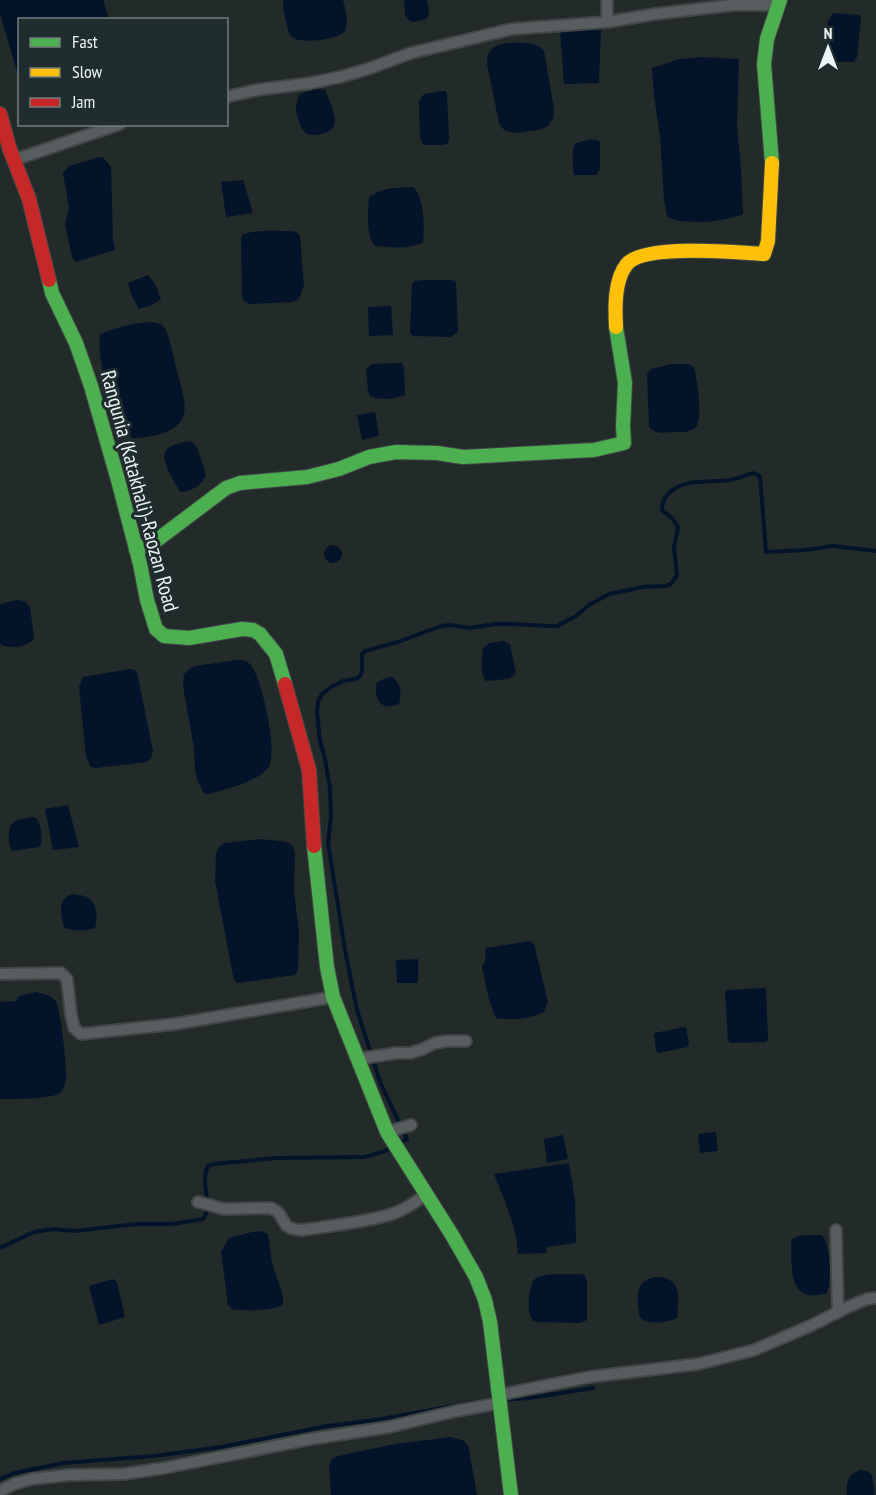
<svg xmlns="http://www.w3.org/2000/svg" width="876" height="1495" font-family="'PT Sans Narrow',sans-serif">
	<style>
		.water { fill: #03132a }
		.lines { fill: none; stroke-linecap: round; stroke-linejoin: round }
		.stream { stroke: #03132a; stroke-width: 4 }
		.street-casing { stroke: #414747; stroke-width: 14 }
		.fast-casing { stroke: #414747; stroke-width: 16 }
		.slow-casing { stroke: #414747; stroke-width: 16 }
		.jam-casing { stroke: #414747; stroke-width: 16 }
		.street { stroke: #585e5f; stroke-width: 10 }
		.fast { stroke: #4caf50; stroke-width: 14 }
		.slow { stroke: #ffc107; stroke-width: 14 }
		.jam { stroke: #c62828; stroke-width: 14 }
		.labels { text-anchor: middle; dominant-baseline: central; stroke-width: 6; stroke-linejoin: round; paint-order: stroke }
		.street-label { font-size: 21px; fill: #ebf4f5; stroke: #1f2d2e }
	</style>
	<rect width="100%" height="100%" fill="#222a2a"/>
	<path class="water" d="M0 0H103L109 19 20 20 19 78 0 14Z
		M283 0H343C345 8 350 26 344 32 336 40 299 45 291 36 287 32 283 7 283 0Z
		M404 0H427L429 14 427 19 413 22 408 20 405 15Z
		M833 13 859 15 861 18 857 57 854 62H830L827 57 828 21Z
		M587 27 601 28 599 83 564 84 560 30Z
		M508 43C520 43 535 41 544 51L554 109 553 119 548 126 539 130 514 133 506 131 502 128 499 123 487 64C487 48 493 46 508 43Z
		M701 57 739 59 737 126 741 169 743 214C725 222 685 226 667 217L664 200 660 136 654 96 652 68 680 59Z
		M315 89 325 90C329 99 335 112 335 122 335 133 315 137 307 134 301 131 296 115 296 108 296 103 298 98 300 94Z
		M442 91H445L447 94 449 140 447 144 444 145H424L421 141 420 137 419 101 424 94Z
		M589 140H597L600 142V169L596 175H574C573 169 571 150 575 145 578 141 585 141 589 140Z
		M100 157H103L111 167 113 238 115 250 76 262 72 257 65 224 69 208 63 173 69 166Z
		M243 180 253 213 226 217 221 182Z
		M413 187C424 196 425 229 423 242 409 250 391 247 375 246 366 238 368 210 369 198 380 187 398 188 413 187Z
		M293 231 298 233 300 236 304 286 299 299 293 302 250 304 244 301 242 296 241 240 242 235C257 229 277 231 293 231Z
		M148 275 155 284 161 299 152 305 139 309 131 294 128 283Z
		M423 280H451L456 281 458 332 450 337 413 336 410 333 412 284 415 281Z
		M391 306 393 335 369 336 368 307Z
		M151 322C155 323 162 323 164 327 169 333 174 359 176 368 179 380 187 402 184 414 180 433 148 438 132 438 111 416 97 364 100 334 117 327 133 323 151 322Z
		M402 363 404 368 405 395C395 399 380 401 370 396L368 391 366 369 372 364Z
		M672 364H688L694 367C697 378 704 422 695 428 689 433 679 432 671 432 663 433 655 434 649 427L647 374 651 369Z
		M375 412 379 436 362 440 357 415Z
		M191 441 197 447 206 475C203 484 191 492 181 492 176 486 161 460 165 452 169 444 184 442 191 441Z
		M324 554a9 9 0 1 1 18 0a9 9 0 1 1-18 0Z
		M18 600 26 602 30 607 34 638C29 647 11 649 1 645L0 642V605L3 603Z
		M504 641 510 644 516 674 508 679 486 681C479 672 482 658 483 648L489 643Z
		M237 660C242 660 246 660 250 664 262 677 279 755 268 768 257 782 226 789 209 794H204L197 779 195 769 194 748 183 686 184 674 188 670 195 666Z
		M130 669 135 670 137 672 153 751 151 758 147 762 96 768 91 767 86 757 79 687 83 677Z
		M392 677C401 682 402 695 399 704 381 712 373 699 377 682L386 678Z
		M68 805 79 847 53 850 45 809Z
		M33 817C42 820 41 834 42 843L39 847 12 851C9 846 9 843 9 837 8 819 18 820 33 817Z
		M261 839 287 842 293 846 295 853 294 892 299 932 298 969 295 975 238 983 235 981 233 976 215 880 216 853 220 846 224 843Z
		M72 894C77 895 83 895 87 897 97 902 98 919 95 928 85 931 75 931 65 928 60 916 57 899 72 894Z
		M530 941 534 944 548 1002 544 1012C526 1020 515 1020 496 1018L489 1000 482 967 485 961 486 948Z
		M418 959V983H397L396 960Z
		M765 988 766 990 768 1037 767 1042 731 1043 728 1041 725 992 727 990Z
		M36 992C44 994 52 995 56 1002 61 1010 67 1070 66 1081 65 1084 63 1091 60 1093 53 1099 11 1099 0 1099V1002L16 1001 19 996Z
		M684 1027 686 1028 689 1043 688 1047 658 1053 656 1051 654 1034 655 1033Z
		M716 1132 718 1151 700 1153 698 1134Z
		M563 1135 568 1159 547 1163 544 1139Z
		M569 1163 575 1200 576 1243 546 1247 547 1253 518 1254C517 1227 504 1200 494 1174Z
		M261 1231 268 1234 272 1263 283 1296V1304C274 1312 246 1310 233 1310L228 1305 221 1252 229 1238 252 1232Z
		M809 1235H822C831 1244 832 1282 827 1293 787 1305 792 1267 791 1241 795 1235 802 1236 809 1235Z
		M553 1274H582L585 1276 587 1281V1320L580 1323 539 1322C534 1321 534 1322 531 1318 527 1312 529 1285 534 1280 539 1275 547 1275 553 1274Z
		M656 1277C682 1277 679 1298 677 1318 667 1323 649 1325 640 1318 637 1299 633 1281 656 1277Z
		M113 1279 117 1282 125 1317 99 1325 89 1286Z
		M451 1437 464 1441 468 1445 477 1495H331L329 1467 332 1459 338 1456 395 1444Z
		M860 1470 867 1471 872 1475 875 1495H847C846 1483 847 1475 860 1470Z"/>
	<g class="lines">
		<path class="stream" d="M398 1144 407 1139 380 1082 357 1010 345 950 328 843 331 816 330 788 325 759 320 741 317 712 318 702 322 694 331 687 343 681 356 679 360 676 362 671V654L365 651 398 642 441 626 450 625 470 628 495 624H513L548 626H557L576 616 589 605 609 594 643 587 665 586 671 584 677 575 674 547 678 527 672 518 662 510C662 502 664 499 669 493 685 478 709 483 730 480 738 479 745 475 753 473L760 476 766 552 805 550 833 546 876 551
			M0 1248 34 1232 53 1229 75 1231 136 1224H173L203 1219C214 1204 199 1182 208 1166L214 1164 276 1158 365 1157 385 1151 392 1147
			M503 1400 529 1398 593 1388
			M0 1479 15 1473 63 1463 154 1456 221 1447 327 1426 376 1420 475 1402"/>
		<defs>
			<path id="street" d="M607 22V0
				M226 97 256 90 311 83 340 77 365 70 411 53 512 29 607 22 655 14 733 5H778
				M14 160 120 124
				M0 974 61 973 67 979 71 1014 74 1028 81 1034 175 1024 333 997
				M357 1059 397 1053H410L423 1049 435 1043 447 1041H466
				M387 1132 411 1125
				M198 1202 224 1209 271 1208C289 1215 276 1229 302 1230 330 1226 368 1222 395 1213 406 1209 417 1201 427 1194
				M836 1230 838 1312
				M499 1395 589 1377 698 1364 754 1350 810 1326 850 1306 867 1299 876 1298
				M0 1491 14 1484 32 1479 69 1475 124 1474 164 1468 311 1439 389 1427 456 1411 500 1403"/>
			<path id="fast" d="M772 163 764 64 767 39 780 0
				M49 280 52 293 76 343 91 386 118 480 140 564 147 600 156 629 164 636 189 638 242 629 253 630 260 634 276 654 285 684
				M136 550 157 540 226 488 240 483 307 477 339 469 369 457 396 452 437 453 463 457 594 450 624 443 623 426 625 383 616 327
				M314 846 327 967 333 997 387 1132 452 1235 476 1277 485 1300 490 1322 511 1495"/>
			<path id="slow" d="M616 327C615 308 614 280 627 264 644 244 737 252 764 254L768 241 772 163"/>
			<path id="jam" d="M0 114 10 150 29 199 49 280
				M285 684 309 770 314 846"/>
		</defs>
		<use href="#street" class="street-casing"/>
		<use href="#fast" class="fast-casing"/>
		<use href="#slow" class="slow-casing"/>
		<use href="#jam" class="jam-casing"/>
		<use href="#street" class="street"/>
		<use href="#fast" class="fast"/>
		<use href="#slow" class="slow"/>
		<use href="#jam" class="jam"/>
	</g>
	<g class="labels">
		<g class="street-label">
			<text transform="translate(140 491) rotate(75)">Rangunia (Katakhali)-Raozan Road</text>
		</g>
	</g>
	<rect x="18" y="18" width="210" height="108" fill="#1f2d2e" stroke="#717d7e" stroke-width="1.5"/>
	<rect x="30" y="38" width="30" height="9" fill="#4caf50" stroke="#717d7e" stroke-width="1.5"/>
	<text x="72" y="48" font-size="18" fill="#ebf4f5">Fast</text>
	<rect x="30" y="68" width="30" height="9" fill="#ffc107" stroke="#717d7e" stroke-width="1.5"/>
	<text x="72" y="78" font-size="18" fill="#ebf4f5">Slow</text>
	<rect x="30" y="98" width="30" height="9" fill="#c62828" stroke="#717d7e" stroke-width="1.5"/>
	<text x="72" y="108" font-size="18" fill="#ebf4f5">Jam</text>
	<g transform="translate(828 48)" stroke="#1f2d2e" stroke-width="4.5" paint-order="stroke">
	<path d="M0-4.5L10 22L0 15L-10 22Z" fill="#ebf4f5"/>
	<text y="-9" font-size="16" font-weight="bold" text-anchor="middle" fill="#ebf4f5">N</text>
	</g>
</svg>
